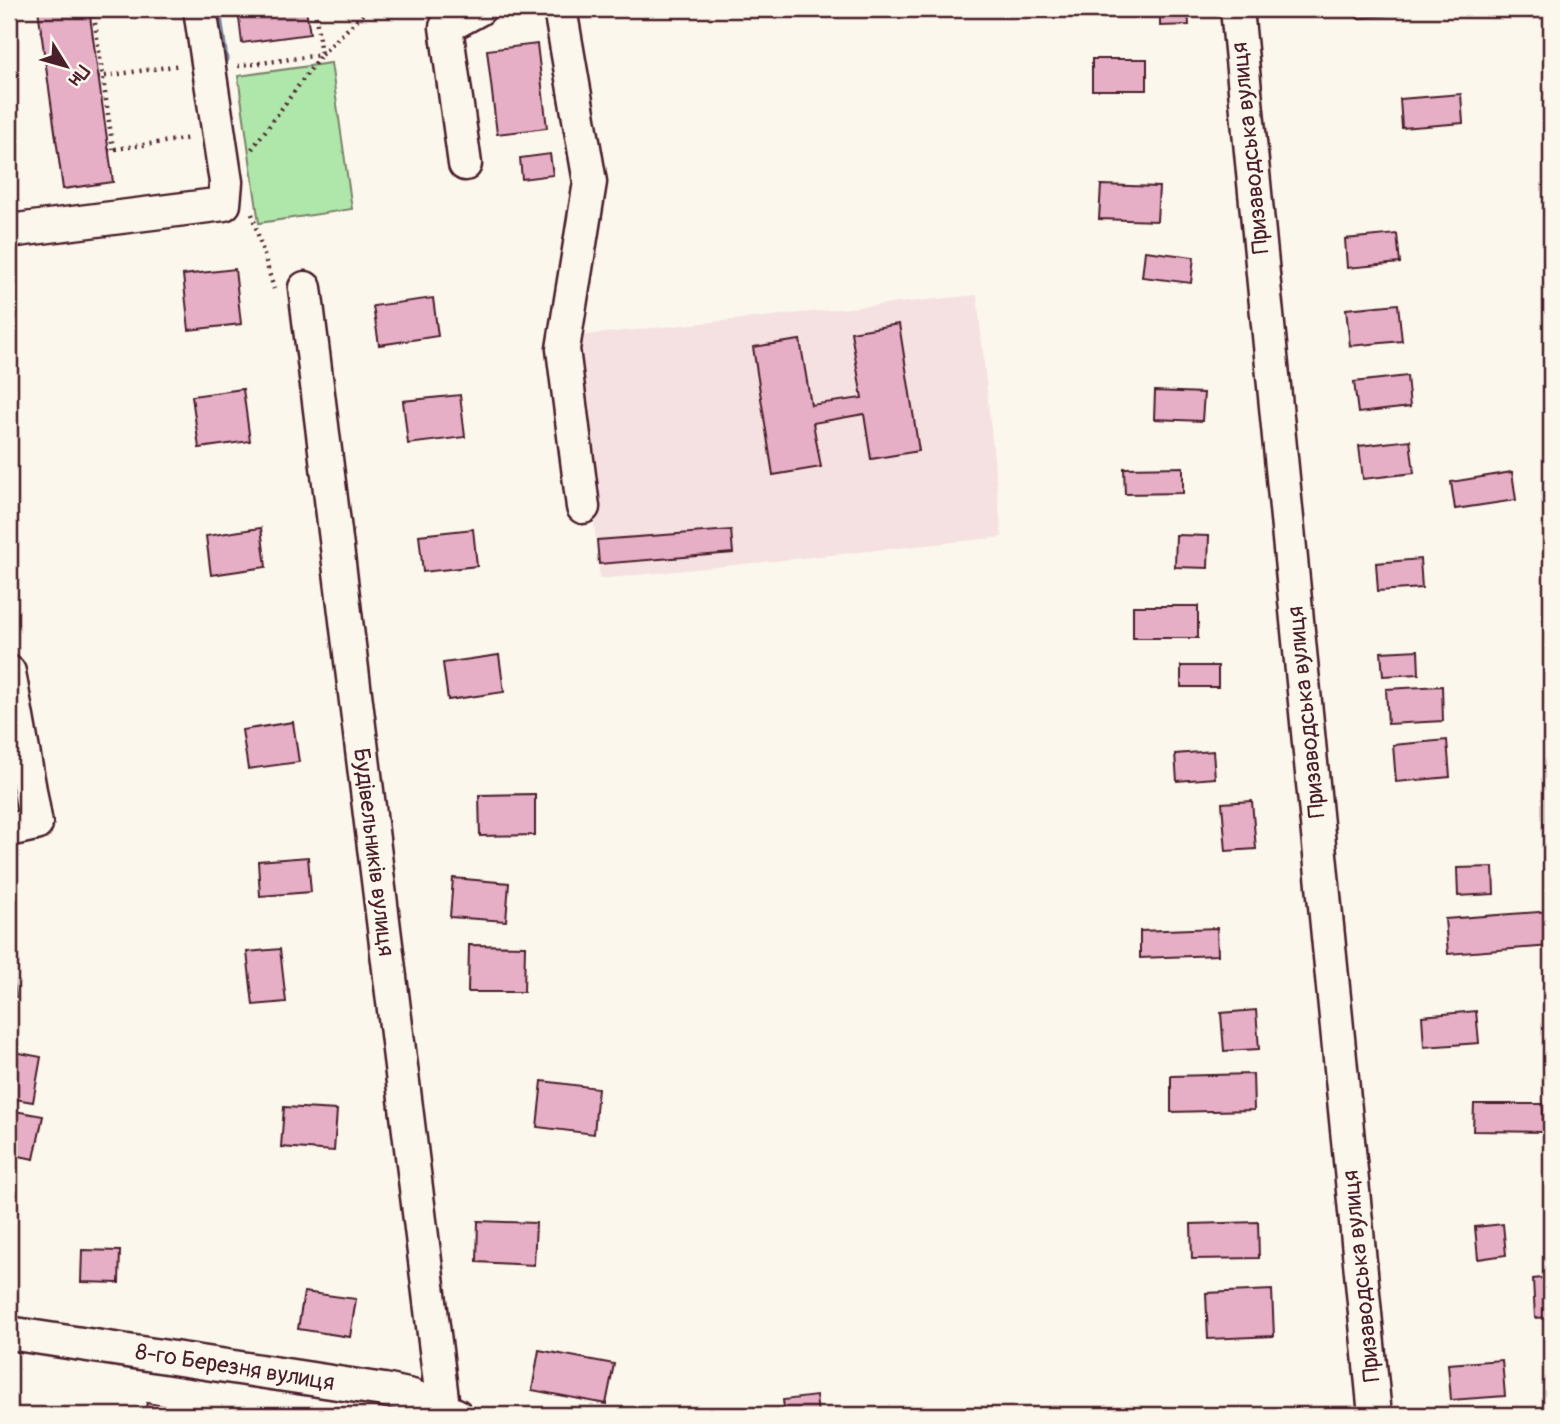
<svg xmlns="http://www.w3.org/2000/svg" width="1560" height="1424" font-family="Pangolin,sans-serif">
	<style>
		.built { fill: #f5e1e1 }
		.green { fill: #afe7ab; stroke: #7c836b; stroke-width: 2 }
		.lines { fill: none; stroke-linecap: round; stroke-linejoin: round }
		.stream { stroke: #7685a2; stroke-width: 9 }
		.building { fill: #e6afc6; stroke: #4a1f2b; stroke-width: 2 }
		.minor-casing { stroke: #4a1f2b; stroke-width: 37 }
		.path { stroke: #4a1f2b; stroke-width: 4.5; stroke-dasharray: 2 5; stroke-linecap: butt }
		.minor { stroke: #fbf7ec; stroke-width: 32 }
		.labels { text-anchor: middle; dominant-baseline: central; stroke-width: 5; stroke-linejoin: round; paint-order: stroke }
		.street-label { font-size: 23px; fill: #4a1f2b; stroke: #fbf7ec }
	</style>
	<rect width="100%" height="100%" fill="#fbf7ec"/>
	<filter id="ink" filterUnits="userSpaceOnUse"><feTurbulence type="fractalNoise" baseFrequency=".0143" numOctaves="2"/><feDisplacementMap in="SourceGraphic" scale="14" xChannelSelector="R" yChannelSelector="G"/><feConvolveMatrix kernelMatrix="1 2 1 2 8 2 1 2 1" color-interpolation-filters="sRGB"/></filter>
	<g filter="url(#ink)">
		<path class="built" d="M977 295 1002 537 600 579 575 336Z"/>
		<path class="green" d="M331 63 352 209 259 223 238 76Z"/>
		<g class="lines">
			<path class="stream" d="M217 9 224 59"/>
		</g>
		<path class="building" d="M38 9H89L113 182 63 189Z
			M238 9H306L310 34 242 43Z
			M1160 9H1188L1189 25 1160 26Z
			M1356 9H1401V14L1357 18Z
			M537 44 547 128 497 134 487 50Z
			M1092 59H1147V90H1092Z
			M1461 94 1463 123 1402 128 1400 99Z
			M550 154 553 175 522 179 520 158Z
			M1101 185 1159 187 1157 221 1099 219Z
			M1397 234 1400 263 1347 268 1345 239Z
			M1145 251 1194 257 1191 283 1142 277Z
			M235 269 241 324 189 330 183 275Z
			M433 298 438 336 379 345 373 306Z
			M1398 304 1402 341 1350 346 1346 309Z
			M899 324 919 451 871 459 864 414 813 423 821 467 773 475 753 347 800 340 811 405 862 398 851 332Z
			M1407 376 1410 407 1358 413 1354 382Z
			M243 389 250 441 199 448 192 396Z
			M1155 391 1204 393 1202 421 1154 419Z
			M460 395 465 437 408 444 403 401Z
			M1410 440 1414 473 1363 479 1359 446Z
			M1183 467V493L1125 494 1124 468Z
			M1512 472 1516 500 1455 509 1451 482Z
			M261 528 266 567 211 575 206 536Z
			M473 529 477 566 423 572 419 535Z
			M731 530 733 553 599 564 597 540Z
			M1176 535 1209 536 1208 568 1175 567Z
			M1420 559 1422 588 1378 591 1376 563Z
			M1133 606H1198V638H1133Z
			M1418 650 1419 674 1383 676 1381 652Z
			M499 655 504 692 448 700 443 663Z
			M1181 666H1218V687H1181Z
			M1442 686 1443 721 1388 724 1386 689Z
			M293 722 299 762 248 769 242 730Z
			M1447 740 1450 777 1396 782 1393 745Z
			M1213 751 1215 778 1177 781 1175 754Z
			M535 794V835L480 836 479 795Z
			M1252 801 1256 849 1226 851 1222 803Z
			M308 857 311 892 260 896 258 861Z
			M1493 867 1494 894 1458 896 1457 868Z
			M453 878 509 883 506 921 450 917Z
			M1551 911V946L1448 954 1445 919Z
			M1217 928 1218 955 1140 958V931Z
			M469 945 525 946 524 992H468Z
			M280 949 286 1002 253 1005 247 952Z
			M9 950 16 997 9 998Z
			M1256 1010 1259 1049 1224 1051 1221 1013Z
			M1476 1011 1479 1043 1424 1047 1422 1016Z
			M9 1051 41 1057 33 1102 9 1098Z
			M1253 1074 1254 1110 1171 1112V1076Z
			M542 1081 598 1088 594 1134 537 1127Z
			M1474 1104H1543V1132L1473 1131Z
			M284 1107 337 1110 334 1151 281 1147Z
			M9 1110 43 1116 34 1159 9 1154Z
			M478 1221 536 1223 534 1265 477 1262Z
			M1258 1222 1259 1258 1192 1259 1191 1224Z
			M1503 1224 1506 1255 1478 1259 1475 1227Z
			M82 1250 120 1251 119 1283 81 1282Z
			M1551 1277V1317L1535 1318 1533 1279Z
			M1272 1290 1274 1336 1208 1339 1206 1293Z
			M304 1292 356 1299 350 1337 298 1329Z
			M539 1350 614 1364 606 1404 532 1390Z
			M1502 1360 1505 1396 1451 1400 1448 1364Z
			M816 1396 818 1415H785L783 1400Z
			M147 1403 180 1409 179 1415H144Z
			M59 1410 60 1415H11V1414Z"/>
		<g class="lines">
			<defs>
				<path id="minor" d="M560 9 590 182 563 349 583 507
					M1237 9 1375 1415
					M465 164 446 27 479 9
					M9 231 224 204 226 182 200 9
					M305 288 444 1415
					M9 672 36 824 9 830
					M9 1333 384 1390 412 1396 456 1415"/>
			</defs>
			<use href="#minor" class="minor-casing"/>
			<path class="path" d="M93 9 113 149
				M238 66 321 55 368 9
				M98 77 181 65
				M252 149 321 55 315 9
				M108 150 191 138
				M252 214 274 289"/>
			<use href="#minor" class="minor"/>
		</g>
	</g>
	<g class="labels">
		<g class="street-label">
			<text transform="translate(1250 148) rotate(-96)">Призаводська вулиця</text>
			<text transform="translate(1306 712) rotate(-96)">Призаводська вулиця</text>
			<text transform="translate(374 852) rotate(83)">Будівельників вулиця</text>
			<text transform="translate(1361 1276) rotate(-96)">Призаводська вулиця</text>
			<text transform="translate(235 1367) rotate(9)">8-го Березня вулиця</text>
		</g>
	</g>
	<rect width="1560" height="1424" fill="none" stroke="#fbf7ec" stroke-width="35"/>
	<rect x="18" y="18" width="1525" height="1389" fill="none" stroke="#4a1f2b" stroke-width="2.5" filter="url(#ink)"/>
	<g transform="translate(66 66) rotate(127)" stroke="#fbf7ec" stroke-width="5" paint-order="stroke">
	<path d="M0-5L12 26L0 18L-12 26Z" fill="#4a1f2b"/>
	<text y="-10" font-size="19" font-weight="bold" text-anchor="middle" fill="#4a1f2b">Пн</text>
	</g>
</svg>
